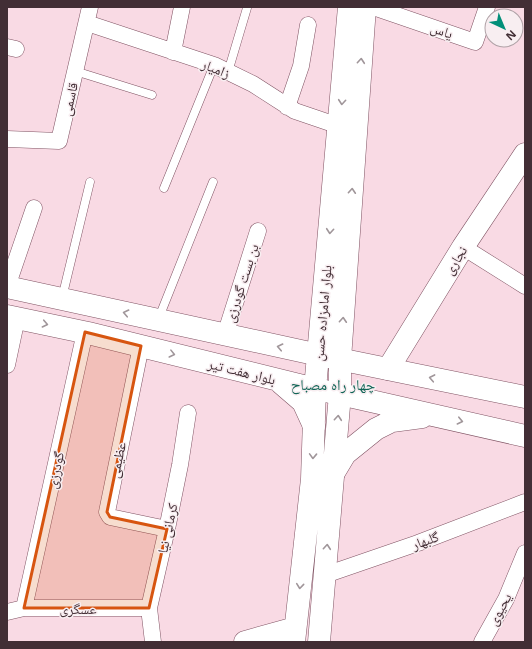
<svg xmlns="http://www.w3.org/2000/svg" width="532" height="649" font-family="'Open Sans','Noto Naskh Arabic',sans-serif">
	<style>
		.lines { fill: none; stroke-linecap: round; stroke-linejoin: round }
		.lane-casing { stroke: #805464; stroke-width: 9 }
		.street-casing { stroke: #805464; stroke-width: 17 }
		.secondary-casing { stroke: #805464; stroke-width: 23 }
		.primary-casing { stroke: #805464; stroke-width: 23 }
		.lane { stroke: #fff; stroke-width: 8 }
		.street { stroke: #fff; stroke-width: 16 }
		.secondary { stroke: #fff; stroke-width: 22 }
		.primary { stroke: #fff; stroke-width: 22 }
		.oneway { stroke: #a0969a }
		.marked { fill: #d75510; fill-opacity: 0.2; stroke: #d75510; stroke-width: 3; stroke-linejoin: round }
		.labels { text-anchor: middle; dominant-baseline: central; stroke-width: 3; stroke-linejoin: round; paint-order: stroke }
		.street-label { font-size: 14px; fill: #422e35; stroke: #f8eef1 }
		.neighbourhood-label { font-size: 15px; fill: #106556; stroke: #f8eef1 }
	</style>
	<rect width="100%" height="100%" fill="#f9dae4"/>
	<g class="lines">
		<defs>
			<path id="lane" d="M75 71 152 95
				M228 72 247 8
				M164 188 214 65
				M62 298 90 182
				M158 320 213 182"/>
			<path id="street" d="M373 7 475 42 487 7
				M87 23 214 65 253 84 295 111 339 126
				M7 47 16 49
				M173 52 182 7
				M287 107 301 66 308 25
				M7 139 59 141 90 7
				M463 247 525 286
				M7 287 34 208
				M225 335 258 231
				M141 346 107 512 110 517 167 529
				M7 365 17 318
				M325 575 418 543 525 502
				M24 608 85 332
				M7 612 24 608H149
				M153 642 149 608 167 529 180 465 188 413
				M482 642 506 599 525 553"/>
			<path id="secondary" d="M388 369 463 247 525 154
				M245 642 295 628
				M294 642 312 479 315 389 349 7
				M319 642 340 394V359L365 7"/>
			<path id="primary" d="M7 287 319 355 525 397
				M7 316 88 333 315 389 340 394 525 436
				M281 383 303 402 314 426
				M333 474 345 454 376 429 392 421 422 417"/>
		</defs>
		<use href="#lane" class="lane-casing"/>
		<use href="#street" class="street-casing"/>
		<use href="#secondary" class="secondary-casing"/>
		<use href="#primary" class="primary-casing"/>
		<use href="#lane" class="lane"/>
		<use href="#street" class="street"/>
		<use href="#secondary" class="secondary"/>
		<use href="#primary" class="primary"/>
	</g>
	<defs><path id="oneway-chevron" d="M-2-3.5L2.5 0L-2 3.5" fill="none" stroke-width="1.6" stroke-linecap="round" stroke-linejoin="round"/></defs>
	<g class="oneway">
		<use href="#oneway-chevron" transform="translate(361 61) rotate(-85)"/>
		<use href="#oneway-chevron" transform="translate(342 102) rotate(95)"/>
		<use href="#oneway-chevron" transform="translate(352 191) rotate(-86)"/>
		<use href="#oneway-chevron" transform="translate(330 231) rotate(95)"/>
		<use href="#oneway-chevron" transform="translate(126 313) rotate(-168)"/>
		<use href="#oneway-chevron" transform="translate(343 320) rotate(-86)"/>
		<use href="#oneway-chevron" transform="translate(45 324) rotate(12)"/>
		<use href="#oneway-chevron" transform="translate(280 347) rotate(-168)"/>
		<use href="#oneway-chevron" transform="translate(172 354) rotate(14)"/>
		<use href="#oneway-chevron" transform="translate(432 378) rotate(-169)"/>
		<use href="#oneway-chevron" transform="translate(338 418) rotate(-85)"/>
		<use href="#oneway-chevron" transform="translate(460 421) rotate(13)"/>
		<use href="#oneway-chevron" transform="translate(313 456) rotate(92)"/>
		<use href="#oneway-chevron" transform="translate(327 547) rotate(-85)"/>
		<use href="#oneway-chevron" transform="translate(300 586) rotate(96)"/>
	</g>
	<path class="marked" d="M85 332 141 346 107 512 110 517 167 529 149 608H24Z"/>
	<g class="labels">
		<g class="street-label">
			<text transform="translate(442 30) rotate(19)">یاس</text>
			<text transform="translate(216 68) rotate(22)">زامیار</text>
			<text transform="translate(69 99) rotate(-77)">قاسمی</text>
			<text transform="translate(455 260) rotate(-58)">نجاری</text>
			<text transform="translate(241 283) rotate(-72)">بن بست گودرزی</text>
			<text transform="translate(322 313) rotate(-85)">بلوار امامزاده حسن</text>
			<text transform="translate(242 371) rotate(14)">بلوار هفت تیر</text>
			<text transform="translate(117 460) rotate(-78)">عظیمی</text>
			<text transform="translate(55 470) rotate(-78)">گودرزی</text>
			<text transform="translate(167 528) rotate(-78)">کرمانی نیا</text>
			<text transform="translate(425 540) rotate(-20)">گلبهار</text>
			<text x="78" y="608">عسگری</text>
			<text transform="translate(499 609) rotate(-62)">یحیوی</text>
		</g>
		<g class="neighbourhood-label">
			<text x="333" y="384">چهار راه مصباح</text>
		</g>
	</g>
	<rect width="532" height="649" fill="none" stroke="#422e35" stroke-width="16"/>
	<g transform="translate(504 28) rotate(136)"><circle r="19" fill="#f8eef1" stroke="#afa1a6"/>
	<path d="M0-3L7 15L0 10L-7 15Z" fill="#018f79"/>
	<text y="-6" font-size="11" font-weight="bold" text-anchor="middle" fill="#422e35">N</text>
	</g>
</svg>
